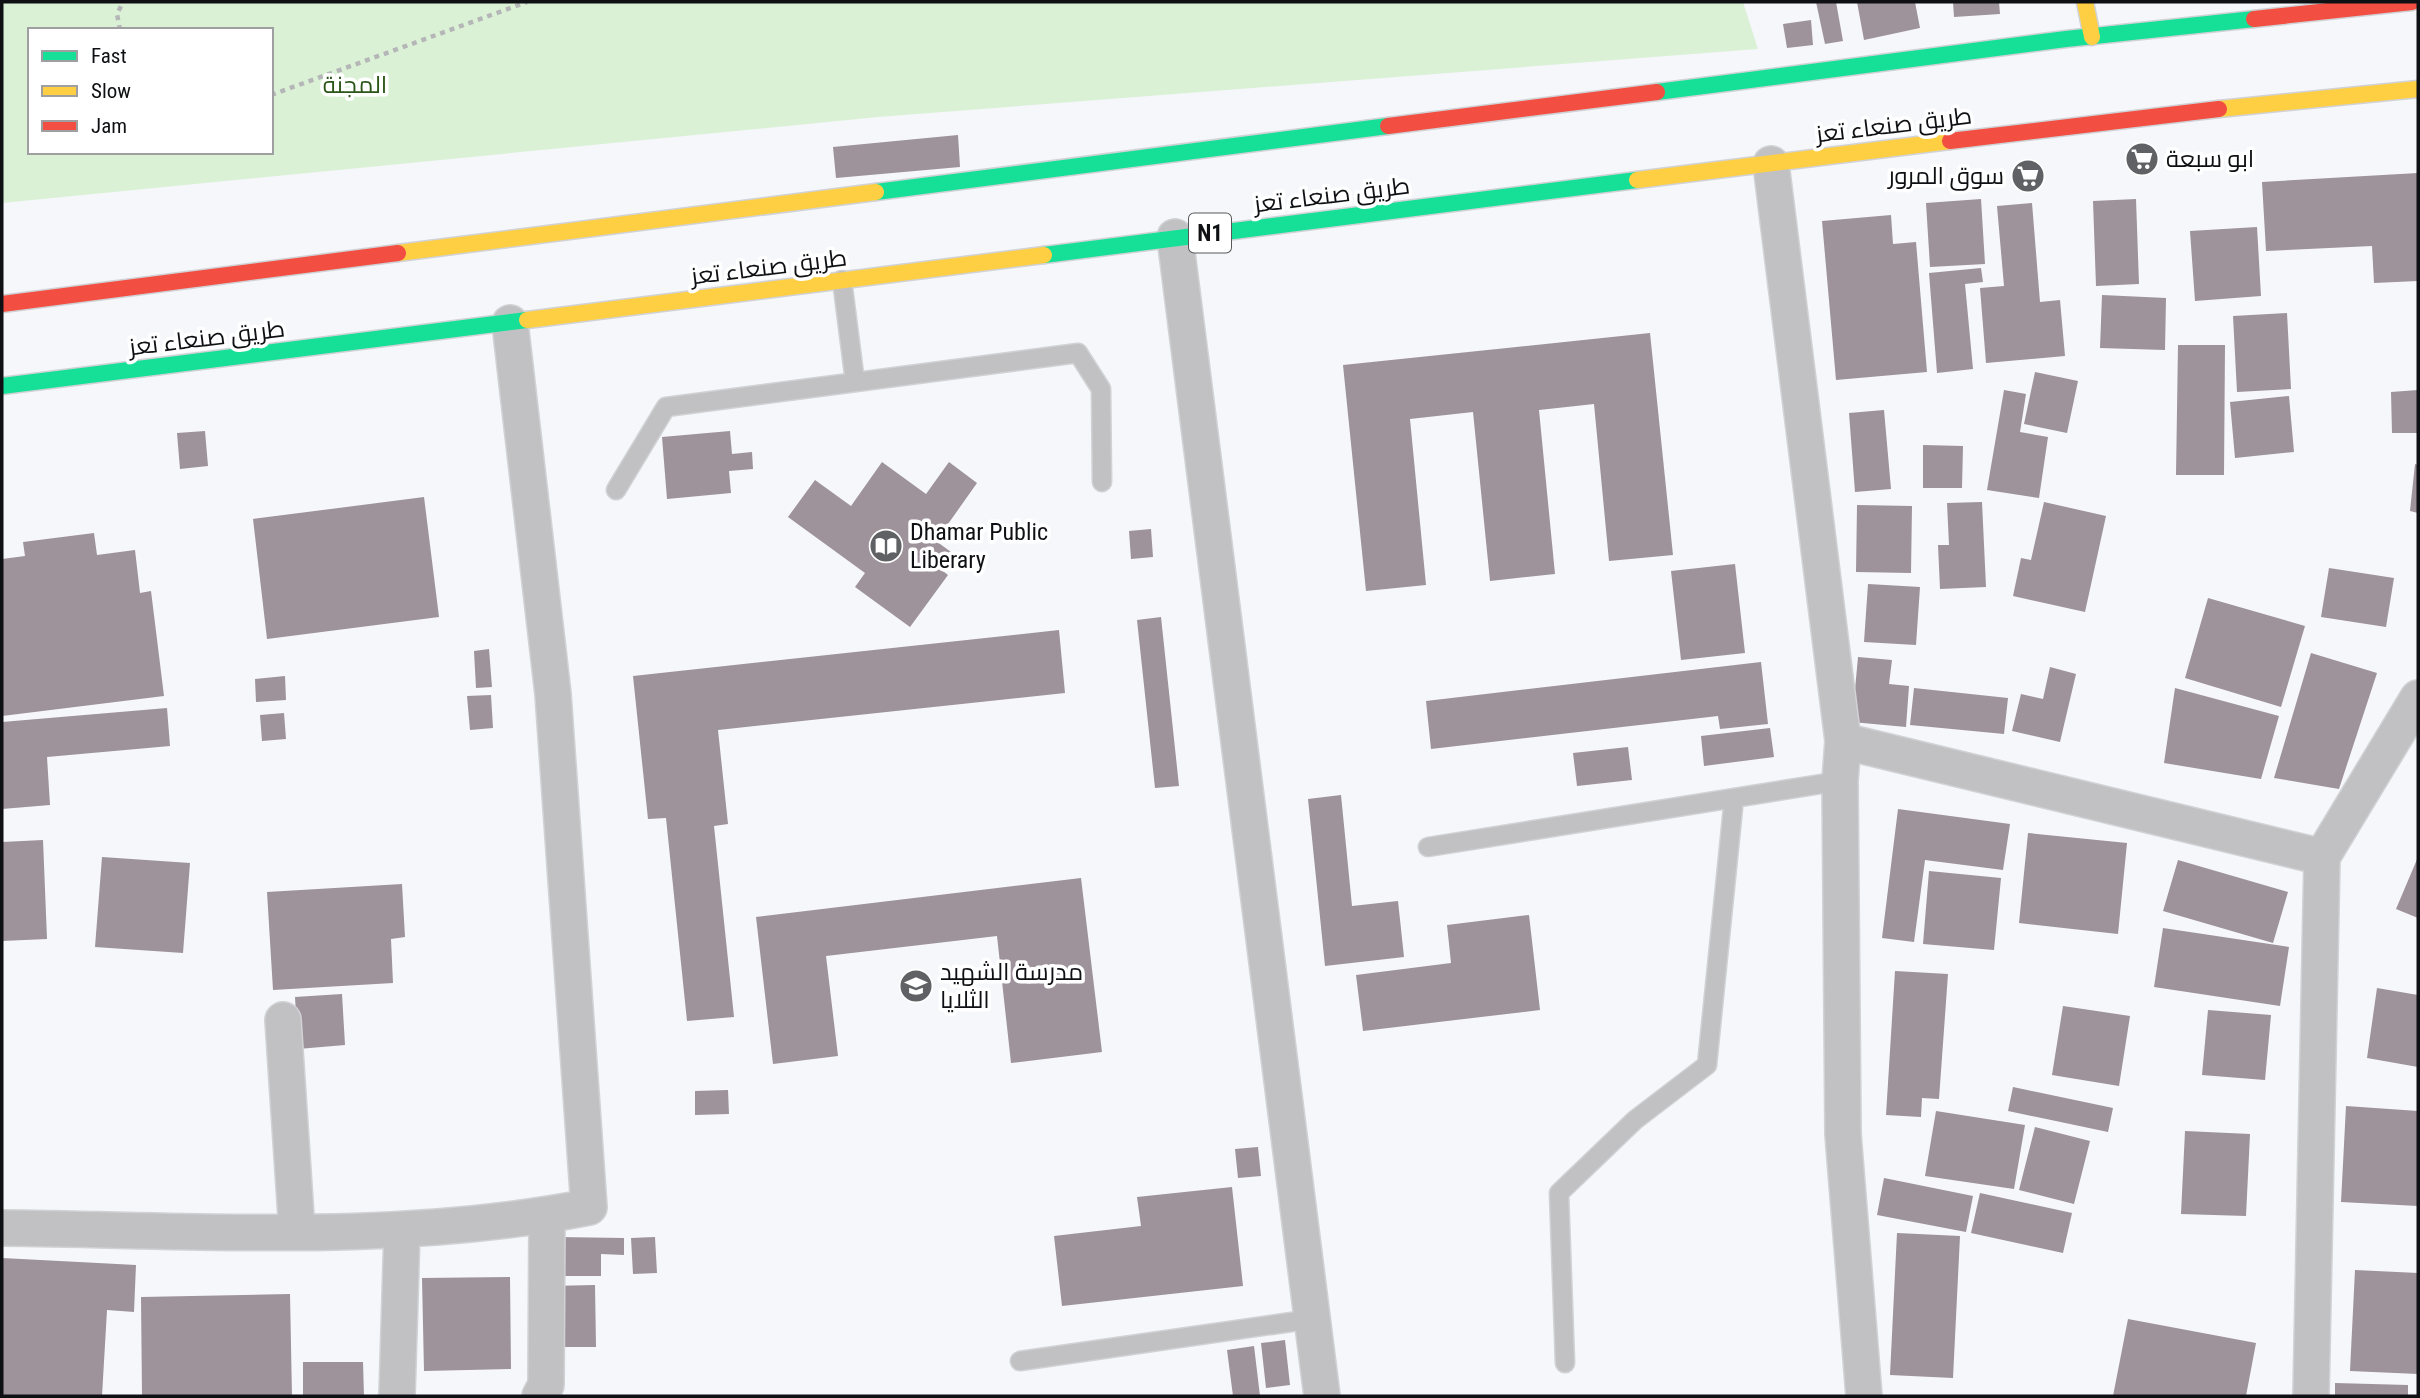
<svg xmlns="http://www.w3.org/2000/svg" width="2420" height="1398" font-family="'Roboto Condensed',Cairo,sans-serif">
	<style>
		.green { fill: #dbf1d6; fill-rule: evenodd }
		.building { fill: #9e929b }
		.lines { fill: none; stroke-linecap: round; stroke-linejoin: round }
		.lane-casing { stroke: #d1d2d5; stroke-width: 21 }
		.street-casing { stroke: #d1d2d5; stroke-width: 38 }
		.fast-casing { stroke: #d1d2d5; stroke-width: 19 }
		.slow-casing { stroke: #d1d2d5; stroke-width: 19 }
		.jam-casing { stroke: #d1d2d5; stroke-width: 19 }
		.path { stroke: #b5b6b7; stroke-width: 4.5; stroke-dasharray: 5 5; stroke-linecap: butt }
		.lane { stroke: #c1c1c3; stroke-width: 18 }
		.street { stroke: #c1c1c3; stroke-width: 35 }
		.fast { stroke: #16e098; stroke-width: 16 }
		.slow { stroke: #ffcf43; stroke-width: 16 }
		.jam { stroke: #f24e42; stroke-width: 16 }
		.labels { text-anchor: middle; dominant-baseline: central; stroke-width: 7; stroke-linejoin: round; paint-order: stroke }
		.shield { fill: #fff; stroke: #57585a; stroke-width: 2 }
		.shield-label { font-size: 23px; font-weight: bold; fill: #0f1013 }
		.park-label { font-size: 24px; fill: #2a5516; stroke: #fff }
		.street-label { font-size: 24px; fill: #0f1013; stroke: #fff }
		.poi-label { font-size: 24px; fill: #0f1013; stroke: #fff; text-anchor: start }
	</style>
	<rect width="100%" height="100%" fill="#f5f7fb"/>
	<path class="green" d="M2 2H1743L1758 49 878 117 2 203ZM30 30H271V152H30Z"/>
	<path class="building" d="M1816 2H1836L1843 41 1825 44Z
		M1857 2H1915L1920 28 1864 40Z
		M1953 2H1999L2000 14 1954 17Z
		M1811 20 1813 45 1787 48 1783 24Z
		M958 135 960 167 836 178 833 147Z
		M2418 173V281L2374 283 2372 246 2266 251 2262 182Z
		M1981 199 1985 264 1930 267 1926 203Z
		M2136 199 2139 284 2096 286 2093 201Z
		M2032 203 2040 302 2060 300 2065 356 1986 363 1980 288 2004 286 1997 206Z
		M1891 215 1893 244 1916 242 1927 372 1836 380 1822 221Z
		M2257 227 2261 296 2195 301 2190 231Z
		M1981 268 1983 282 1965 284 1973 369 1937 373 1929 273Z
		M2102 295 2166 298 2165 350 2100 348Z
		M2287 313 2291 389 2237 392 2233 316Z
		M1650 333 1673 555 1609 561 1594 404 1539 410 1555 574 1490 581 1473 412 1410 419 1426 585 1366 591 1343 365Z
		M2178 345H2225L2224 475H2176Z
		M2035 372 2078 381 2067 433 2024 424Z
		M2004 390 2026 394 2020 432 2048 437 2039 498 1987 490Z
		M2418 390V433H2392L2391 392Z
		M2289 396 2294 452 2235 458 2230 402Z
		M1884 410 1891 489 1855 492 1849 413Z
		M205 431 208 466 180 469 177 433Z
		M730 431 732 454 752 452 753 469 729 471 731 493 667 499 662 437Z
		M1923 445 1963 446 1962 488H1923Z
		M882 462 926 494 949 462 977 483 936 541 951 552 939 568 948 575 910 627 855 587 865 573 788 517 815 480 851 506Z
		M2415 464 2418 465V513L2410 511Z
		M424 497 439 617 267 639 253 519Z
		M1982 502 1986 587 1940 589 1938 545H1949L1947 503Z
		M2044 502 2106 516 2085 612 2013 596 2021 558 2031 560Z
		M1857 505 1912 506 1911 573 1856 572Z
		M1151 529 1153 557 1131 559 1129 531Z
		M94 533 97 555 135 550 140 593 151 591 164 696 2 716V559L25 556 23 542Z
		M1735 564 1745 653 1681 660 1671 571Z
		M2329 568 2394 578 2386 627 2321 617Z
		M1868 584 1920 587 1916 645 1864 642Z
		M2208 598 2305 626 2281 707 2185 678Z
		M1161 617 1179 786 1155 788 1137 620Z
		M1059 630 1065 693 718 730 728 824 714 826 734 1017 687 1021 666 818 648 819 633 676Z
		M489 649 492 687 476 688 474 651Z
		M2311 653 2377 673 2339 789 2274 778Z
		M1858 657 1892 660 1889 684 1909 686 1906 727 1852 722Z
		M1761 662 1768 724 1720 729 1718 716 1431 749 1426 701Z
		M2050 667 2076 674 2060 742 2012 731 2021 694 2043 699Z
		M285 676 286 700 256 702 255 679Z
		M1914 688 2008 698 2004 734 1910 725Z
		M2175 688 2279 716 2261 779 2164 763Z
		M491 695 493 728 470 730 467 696Z
		M167 708 170 746 47 757 50 805 2 809V722Z
		M284 713 286 739 262 741 260 715Z
		M1770 728 1774 757 1704 766 1701 736Z
		M1628 747 1632 780 1577 786 1573 753Z
		M1341 795 1352 906 1398 901 1404 957 1325 966 1308 799Z
		M1898 809 2010 824 2003 870 1925 860 1914 942 1882 938Z
		M2028 833 2127 843 2118 934 2019 923Z
		M43 840 47 939 2 941V842Z
		M102 857 190 863 183 953 95 947Z
		M2418 857V918L2396 909Z
		M2178 860 2288 892 2273 943 2163 911Z
		M1929 871 2001 878 1994 950 1923 944Z
		M1081 878 1102 1052 1011 1063 997 936 826 956 838 1056 773 1064 756 917Z
		M402 884 405 937 391 939 393 983 273 990 267 892Z
		M1529 915 1540 1010 1363 1031 1356 975 1451 963 1447 925Z
		M2163 928 2289 947 2280 1006 2154 987Z
		M1895 971 1948 974 1939 1099 1922 1098 1921 1117 1886 1115Z
		M2377 988 2418 995V1067L2367 1058Z
		M342 994 345 1045 298 1049 295 997Z
		M2063 1006 2130 1016 2119 1086 2052 1075Z
		M2208 1010 2271 1015 2265 1080 2202 1075Z
		M2013 1087 2113 1108 2108 1132 2008 1111Z
		M728 1090 729 1114 695 1115V1091Z
		M2346 1106 2418 1111V1206L2341 1202Z
		M1936 1111 2025 1125 2014 1189 1925 1176Z
		M2035 1127 2090 1141 2074 1204 2019 1190Z
		M2185 1131 2250 1134 2246 1216 2181 1214Z
		M1258 1147 1261 1176 1238 1178 1235 1149Z
		M1884 1178 1973 1196 1966 1232 1877 1215Z
		M1232 1187 1243 1286 1062 1306 1054 1236 1141 1226 1137 1197Z
		M1980 1193 2072 1213 2063 1253 1971 1233Z
		M1897 1233 1960 1236 1953 1378 1890 1375Z
		M557 1237 624 1238V1255L601 1254V1276H556Z
		M655 1237 657 1273 633 1274 631 1238Z
		M2 1258 136 1265 134 1312 107 1310 102 1396H2Z
		M2355 1270 2418 1273V1374L2350 1371Z
		M510 1277 511 1369 424 1371 422 1278Z
		M595 1285 596 1347H550V1286Z
		M290 1294 292 1396H142L141 1297Z
		M2128 1319 2256 1343 2246 1396H2113Z
		M1285 1340 1290 1385 1266 1388 1261 1343Z
		M1254 1346 1260 1396H1233L1227 1350Z
		M303 1362H363L364 1396H303Z
		M2335 1383 2408 1385V1396H2335Z"/>
	<g class="lines">
		<defs>
			<path id="lane" d="M842 280 855 382
				M616 490 666 407 1078 353 1101 389 1102 482
				M1428 847 1840 781
				M1020 1361 1312 1319
				M1565 1363 1559 1193 1635 1120 1707 1065 1734 798"/>
			<path id="street" d="M1771 164 1843 741 1840 781 1843 1134 1864 1396
				M1175 237 1322 1396
				M1843 741 2322 857
				M283 1020 297 1232
				M2 1228C197 1230 396 1245 589 1207L553 694 510 323
				M397 1396 402 1231
				M540 1396 546 1385 547 1215
				M2311 1396 2322 857 2418 698"/>
			<path id="fast" d="M1657 92 2066 39 2254 19
				M876 192 1388 126
				M1044 255 1637 180
				M2 386 527 320"/>
			<path id="slow" d="M2085 2 2092 37
				M2219 109 2418 89
				M1637 180 1950 141
				M398 253 876 192
				M527 320 1044 255"/>
			<path id="jam" d="M2254 19 2412 2
				M1388 126 1657 92
				M1950 141 2219 109
				M2 304 398 253"/>
		</defs>
		<use href="#lane" class="lane-casing"/>
		<use href="#street" class="street-casing"/>
		<use href="#fast" class="fast-casing"/>
		<use href="#slow" class="slow-casing"/>
		<use href="#jam" class="jam-casing"/>
		<path class="path" d="M120 30 117 14 123 2
			M271 95 527 2"/>
		<use href="#lane" class="lane"/>
		<use href="#street" class="street"/>
		<use href="#fast" class="fast"/>
		<use href="#slow" class="slow"/>
		<use href="#jam" class="jam"/>
	</g>
	<defs>
		<symbol id="supermarket-disc" viewBox="-11 -11 22 22"><circle r="9.5" fill="#606164" stroke="#fff"/><path d="M-6-5.5h2.5l.6 2H6L4.5 2H-2.5L-4.4-4H-6ZM-1.5 3.2a1.3 1.3 0 1 0 .1 0ZM3 3.2a1.3 1.3 0 1 0 .1 0Z" fill="#fff"/></symbol>
		<symbol id="library-disc" viewBox="-11 -11 22 22"><circle r="9.5" fill="#606164" stroke="#fff"/><path d="M-6-4Q-3-5.5-.7-3.5V5Q-3 3-6 4ZM6-4Q3-5.5 .7-3.5V5Q3 3 6 4Z" fill="#fff"/></symbol>
		<symbol id="school-disc" viewBox="-11 -11 22 22"><circle r="9.5" fill="#606164" stroke="#fff"/><path d="M0-5L7-2L0 1L-7-2ZM-4 1L0 2.5L4 1V4Q0 6-4 4Z" fill="#fff"/></symbol>
	</defs>
	<g fill-rule="evenodd">
		<use href="#supermarket-disc" x="2123" y="140" width="38" height="38"/>
		<use href="#supermarket-disc" x="2009" y="157" width="38" height="38"/>
		<use href="#library-disc" x="867" y="527" width="38" height="38"/>
		<use href="#school-disc" x="897" y="967" width="38" height="38"/>
	</g>
	<g class="labels">
		<rect class="shield" x="1189" y="213.5" width="42" height="39" rx="5"/>
		<g class="shield-label">
			<text x="1210" y="233">N1</text>
		</g>
		<g class="park-label">
			<text x="355" y="85">المجنة</text>
		</g>
		<g class="street-label">
			<text transform="translate(1894 125) rotate(-7)">طريق صنعاء تعز</text>
			<text transform="translate(1332 195) rotate(-7)">طريق صنعاء تعز</text>
			<text transform="translate(769 267) rotate(-7)">طريق صنعاء تعز</text>
			<text transform="translate(207 338) rotate(-7)">طريق صنعاء تعز</text>
		</g>
		<g class="poi-label">
			<text x="2166" y="159">ابو سبعة</text>
			<text x="2004" y="176" text-anchor="end">سوق المرور</text>
			<text x="910" y="532">Dhamar Public<tspan x="910" dy="28">Liberary</tspan></text>
			<text x="940" y="972">مدرسة الشهيد<tspan x="940" dy="28">الثلايا</tspan></text>
		</g>
	</g>
	<rect width="2420" height="1398" fill="none" stroke="#0f1013" stroke-width="7"/>
	<rect x="28" y="28" width="245" height="126" fill="#ffffff" stroke="#9f9fa1" stroke-width="2"/>
	<rect x="42" y="51" width="35" height="10" fill="#16e098" stroke="#9f9fa1" stroke-width="2"/>
	<text x="91" y="63" font-size="21" fill="#0f1013">Fast</text>
	<rect x="42" y="86" width="35" height="10" fill="#ffcf43" stroke="#9f9fa1" stroke-width="2"/>
	<text x="91" y="98" font-size="21" fill="#0f1013">Slow</text>
	<rect x="42" y="121" width="35" height="10" fill="#f24e42" stroke="#9f9fa1" stroke-width="2"/>
	<text x="91" y="133" font-size="21" fill="#0f1013">Jam</text>
</svg>
